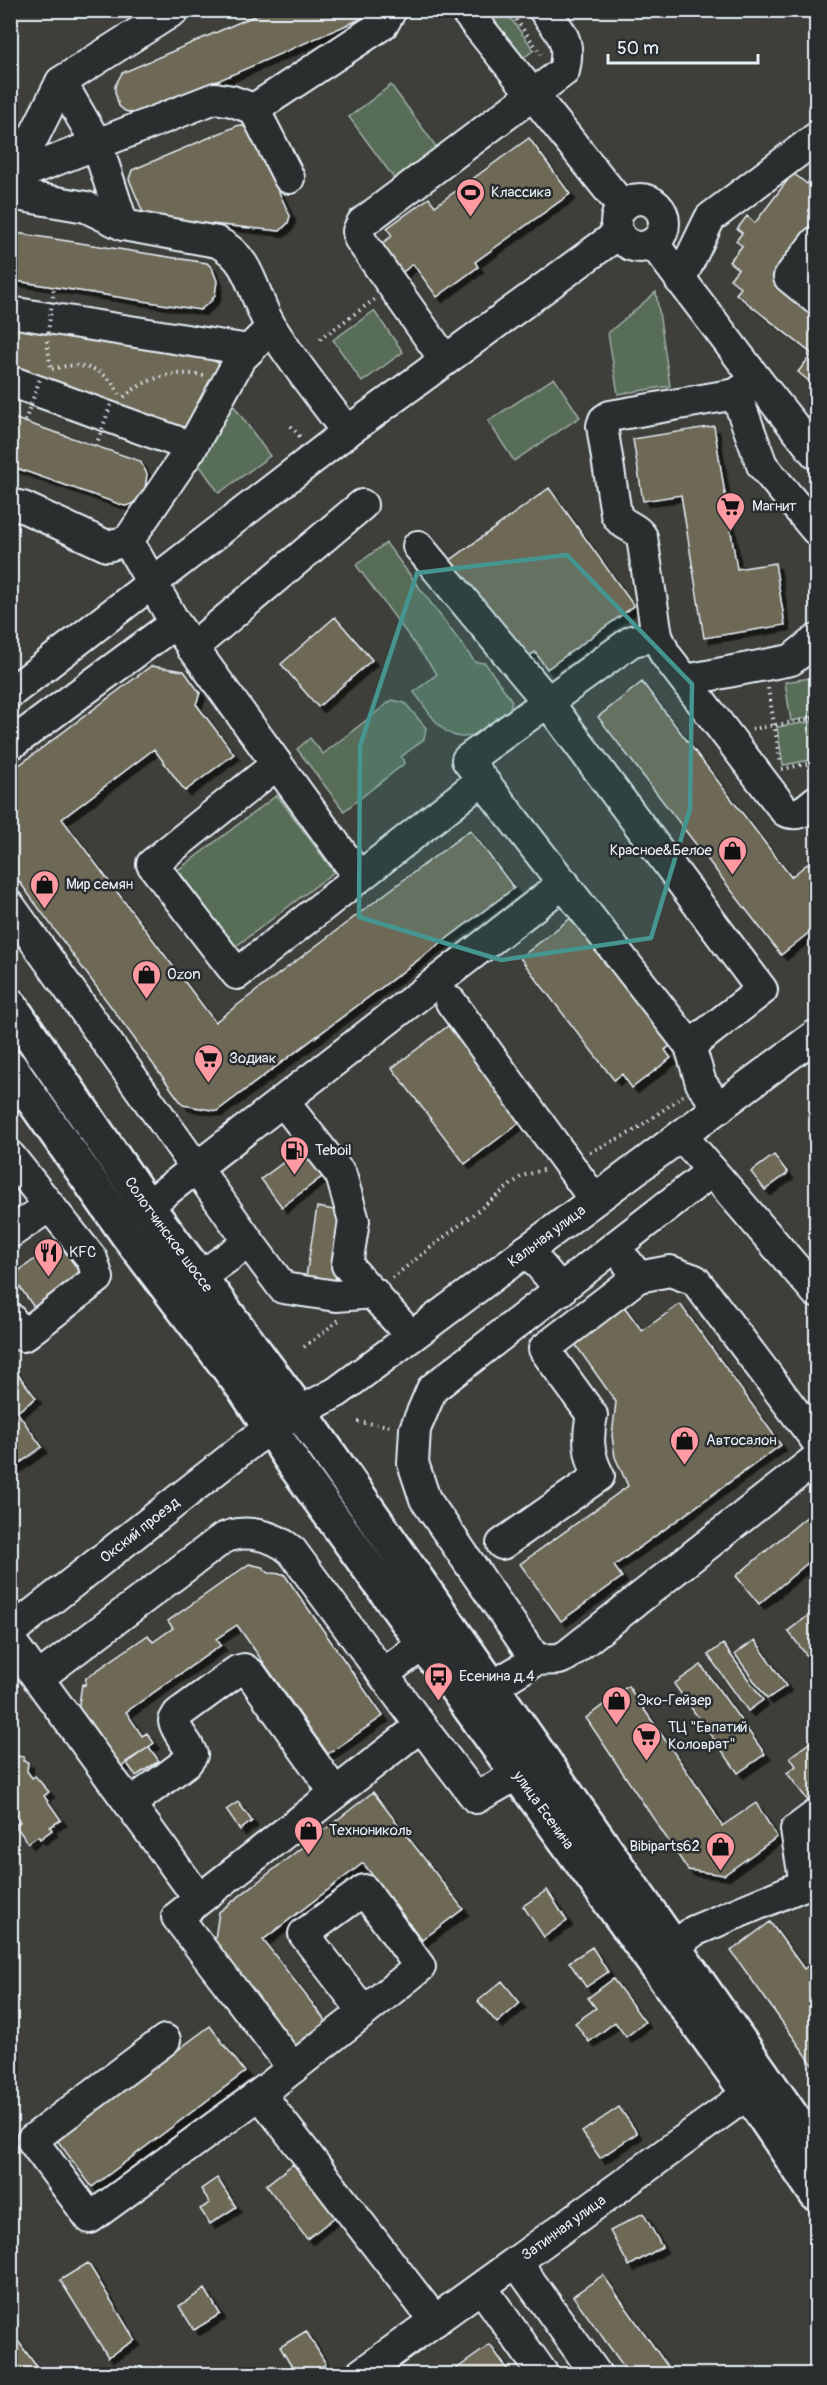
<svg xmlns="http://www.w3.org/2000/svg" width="827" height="2385" font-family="Pangolin,sans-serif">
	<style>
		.green { fill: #596d58; stroke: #a0afa8; stroke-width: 1.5 }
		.building { fill: #6e6756; stroke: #e8f1f8; stroke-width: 1.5; filter: url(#shadow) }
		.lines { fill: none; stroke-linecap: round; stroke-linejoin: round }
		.minor-casing { stroke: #e8f1f8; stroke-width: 34 }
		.major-casing { stroke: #e8f1f8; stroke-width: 38 }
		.path { stroke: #e8f1f8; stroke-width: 4; stroke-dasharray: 1.5 4.5; stroke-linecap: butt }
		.minor { stroke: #2a2d2e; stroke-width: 30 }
		.major { stroke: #2a2d2e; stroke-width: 33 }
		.path-bridge { stroke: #e8f1f8; stroke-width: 4; stroke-dasharray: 1.5 4.5; stroke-linecap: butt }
		.marked { fill: #459590; fill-opacity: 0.2; stroke: #459590; stroke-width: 4.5; stroke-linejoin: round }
		.labels { text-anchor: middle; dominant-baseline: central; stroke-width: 5; stroke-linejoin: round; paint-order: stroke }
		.poi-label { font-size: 15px; fill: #e8f1f8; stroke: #2a2d2e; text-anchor: start }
		.street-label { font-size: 15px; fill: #e8f1f8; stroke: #2a2d2e }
	</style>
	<defs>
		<filter id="shadow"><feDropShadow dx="5.5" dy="5.5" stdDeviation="0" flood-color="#0009"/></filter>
	</defs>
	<rect width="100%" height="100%" fill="#3e3e3a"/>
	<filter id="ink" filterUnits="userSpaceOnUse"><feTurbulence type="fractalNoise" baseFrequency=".0167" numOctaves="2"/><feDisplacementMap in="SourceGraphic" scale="12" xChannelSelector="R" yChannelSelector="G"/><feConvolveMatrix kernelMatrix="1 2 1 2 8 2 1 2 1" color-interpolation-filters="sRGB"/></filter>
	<g filter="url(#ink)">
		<path class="green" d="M506 12 534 50 519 61 490 23Z
			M391 85 438 149 396 181 349 117Z
			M656 292 670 386 618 394 608 333Z
			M374 311 403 352 362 382 333 340Z
			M554 378 580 417 514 461 488 421Z
			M231 402 270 456 219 493 197 462Z
			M386 543 475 662 485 663 512 701 507 718C496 723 485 731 473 735 445 746 428 710 414 692L437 674 356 565Z
			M816 677V716L791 721 785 682Z
			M392 700 405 703 426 728 424 739 401 757 405 763 344 811 297 749 310 738 323 754Z
			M816 721V759L783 765 777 727Z
			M277 795 334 872 235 947 178 870Z"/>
		<path class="building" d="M268 10H375L372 14 139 115 125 111 119 106 115 92V86L122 73Z
			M239 125 249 128 290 216 288 223 280 231 151 218 144 215 129 179 132 170Z
			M529 138 570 194 475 262 478 267 437 297 413 264 399 275 378 246 392 236 387 228 429 198 435 206Z
			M816 171V217L774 273 816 305V387L798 372 812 354 736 294 741 288 730 279 738 269 729 262 742 246 736 241 742 233 737 229 747 216 755 223 793 173 807 184Z
			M10 232 207 263 212 268 217 281 215 295 211 301 200 310 10 280Z
			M10 327 206 358 227 366 193 434 10 368Z
			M10 417 140 461 147 474 145 489 142 495 132 504 125 506 10 466Z
			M714 426 737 569 775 563 785 625 704 638 681 495 643 501 633 439Z
			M549 488 634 606 547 669 535 652 521 662 448 562Z
			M335 617 372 660 318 707 281 664Z
			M151 666 184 671 200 693 196 704 234 754 185 791 154 749 62 819 215 1022 470 830 514 888 217 1111 183 1105 10 869V772Z
			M642 682 791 877 816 857V927L781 955 598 717Z
			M577 913 676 1041 665 1050 671 1058 632 1088 622 1074 614 1080 520 958Z
			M452 1023 524 1119 465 1164 392 1068Z
			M307 1145 327 1173 282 1207 261 1179Z
			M774 1155 788 1173 765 1190 751 1172Z
			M317 1207 346 1212 334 1287 305 1283Z
			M58 1242 85 1279 38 1313 12 1276Z
			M620 1301 642 1331 680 1304 781 1445 614 1566 622 1577 561 1621 520 1564 628 1486 615 1457 612 1436 616 1402 570 1337Z
			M13 1368 36 1398 17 1412 42 1447 10 1470V1369Z
			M816 1509V1556L759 1604 736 1576Z
			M249 1564 262 1567 269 1573 284 1574 383 1716 328 1754 237 1625 216 1639 221 1645 126 1712 142 1736 147 1733 154 1743 121 1767 88 1719 77 1718 82 1684 85 1685 86 1678 148 1635 153 1642 173 1628 168 1621Z
			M816 1598V1649L807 1656 788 1631 814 1611 809 1604Z
			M755 1640 786 1686 767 1699 735 1654Z
			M723 1644 763 1700 748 1711 708 1655Z
			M701 1665 765 1754 738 1773 674 1684Z
			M628 1686 710 1805 722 1826 756 1803 777 1837 724 1875 688 1870 586 1718Z
			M816 1738V1802L812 1806 787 1773 796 1766 790 1757Z
			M149 1747 159 1761 136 1776 126 1762Z
			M10 1755 24 1757 23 1761 28 1762 27 1771 32 1778 35 1776 49 1792 44 1796 61 1820 50 1827 52 1830 40 1839 38 1836 28 1843 15 1825 20 1822 16 1816 10 1819Z
			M373 1792 463 1909 422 1940 363 1863 263 1940 328 2024 291 2052 213 1952 219 1912Z
			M238 1802 252 1821 240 1830 226 1810Z
			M547 1890 567 1921 544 1937 523 1906Z
			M770 1922 804 1969 816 1960V2069L731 1951Z
			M592 1947 608 1972 586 1987 569 1962Z
			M613 1979 645 2022 626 2037 615 2022 589 2042 575 2023 596 2008 588 1998Z
			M502 1981 520 2003 497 2023 478 2001Z
			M210 2026 245 2072 92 2187 57 2140Z
			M619 2107 637 2133 600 2158 582 2132Z
			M293 2164 335 2217 307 2239 266 2185Z
			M217 2178 236 2207 210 2224 200 2209 210 2203 201 2189Z
			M643 2213 662 2247 629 2266 610 2231Z
			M88 2263 135 2340 108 2357 60 2280Z
			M603 2275 673 2374H629L573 2296Z
			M205 2289 220 2314 194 2330 179 2306Z
			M10 2330 42 2374H10Z
			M306 2331 326 2364 308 2374H296L280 2347Z
			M490 2345 511 2374H449Z
			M161 2366 166 2374H149Z"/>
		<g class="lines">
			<defs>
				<g id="minor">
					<path d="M465 10 622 206"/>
					<path d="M61 82 97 144 123 225"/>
					<path d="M254 109 383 24 391 10"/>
					<path d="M14 176 61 82 174 10"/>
					<path d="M10 178 215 98 232 101 254 109 289 178"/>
					<path d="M10 194 86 207 123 225 217 242C254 260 252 298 273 330 295 365 322 398 347 432"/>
					<circle cx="640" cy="223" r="24"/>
					<path d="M816 242 789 277 816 299"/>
					<path d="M653 243 757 380 816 454"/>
					<path d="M680 280 710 218 816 138"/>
					<path d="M10 312 249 350"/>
					<path d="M445 360 359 238 358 231 362 223 564 71C571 39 562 35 544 10"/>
					<path d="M757 380 736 394 610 416 604 420 602 426 616 514C622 527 635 525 642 537L657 636 665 654 785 811C799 817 805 810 816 801"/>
					<path d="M10 381 192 447"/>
					<path d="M736 394 762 465 816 530"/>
					<path d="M10 504 23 507 107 546 128 541 175 623"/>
					<path d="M128 541 192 447 240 359 271 328"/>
					<path d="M418 546 547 701 762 990 690 1046"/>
					<path d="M657 636 632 641 467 760 690 1046 701 1083 719 1108"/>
					<path d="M192 648 362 505"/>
					<path d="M686 680 791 660 816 640"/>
					<path d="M10 693 347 432 618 234"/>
					<path d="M10 745 175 623 277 764 152 864 237 974 482 780"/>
					<path d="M277 764 359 877"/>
					<path d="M10 906 249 1242"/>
					<path d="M451 1002 594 1199"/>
					<path d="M283 1101 341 1175 354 1221 347 1265 411 1336"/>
					<path d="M682 1136 816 1292"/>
					<path d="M10 1156 92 1259 98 1278 23 1336 10 1318"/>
					<path d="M147 1206 564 883"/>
					<path d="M10 1233 48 1207"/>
					<path d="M527 1250 561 1290"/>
					<path d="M627 1262 638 1277 670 1271 695 1280 816 1440"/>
					<path d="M200 1277 249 1242 283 1288 336 1296 374 1293"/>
					<path d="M502 1544 599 1476C588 1456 587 1438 592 1415L544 1349 638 1277"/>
					<path id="s1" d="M10 1632 269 1428 337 1392 816 1035"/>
					<path d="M10 1640 199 1899"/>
					<path d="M536 1660 425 1499 413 1463 415 1429 432 1389 712 1171"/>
					<path d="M383 1674 424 1644"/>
					<path d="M38 1678 222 1539C244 1528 274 1535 292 1551L421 1726"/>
					<path d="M493 1686 536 1660 559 1659 566 1656 816 1459"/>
					<path d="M130 1804 187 1762 192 1755C188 1742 177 1734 174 1721L178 1714 237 1671 244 1669 251 1674 335 1793"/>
					<path d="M805 1884 796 1830 816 1815"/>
					<path d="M675 1946 694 1931 816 1880"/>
					<path d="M165 2040 32 2140 90 2218 260 2094 364 2012 304 1934 364 1890 420 1967 364 2012"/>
					<path d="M293 2068 177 1917 421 1726 476 1798 518 1774"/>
					<path d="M260 2094 435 2321"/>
					<path d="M517 2263 596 2374"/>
					<path d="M482 2288 543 2374"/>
					<path id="s2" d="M361 2374 767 2080"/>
				</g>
				<g id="major">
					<path id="s3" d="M10 1005 147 1206 300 1412 816 2151"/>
					<path id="s4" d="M10 1067 127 1234 245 1390 296 1467 748 2093 816 2194"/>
				</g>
			</defs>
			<use href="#minor" class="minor-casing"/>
			<use href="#major" class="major-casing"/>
			<path class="path" d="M509 10 541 54
				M320 339 375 299
				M47 341 51 370
				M52 369C79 361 107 367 119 394
				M124 397C145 378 177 369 204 376
				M291 426 300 437
				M768 688 781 764
				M752 729 816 718
				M782 769 816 762
				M590 1152 632 1132 683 1096
				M392 1278 522 1176 543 1170
				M304 1347 339 1320
				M358 1422 393 1426"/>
			<use href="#minor" class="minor"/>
			<use href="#major" class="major"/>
			<path class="path-bridge" d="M48 333 54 287
				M25 421 40 379
				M96 446 111 404"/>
		</g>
	</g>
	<path class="marked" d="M567 555 692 684 690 809 651 938 501 960 359 917 360 746 417 573Z"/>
	<defs>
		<symbol id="stadium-pin" viewBox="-11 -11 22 30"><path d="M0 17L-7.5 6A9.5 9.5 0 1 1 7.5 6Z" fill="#ff9aa2" stroke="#2a2d2e"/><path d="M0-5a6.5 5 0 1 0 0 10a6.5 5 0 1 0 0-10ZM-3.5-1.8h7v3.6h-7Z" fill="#111"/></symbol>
		<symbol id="supermarket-pin" viewBox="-11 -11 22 30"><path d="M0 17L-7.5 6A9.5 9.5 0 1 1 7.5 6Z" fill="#ff9aa2" stroke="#2a2d2e"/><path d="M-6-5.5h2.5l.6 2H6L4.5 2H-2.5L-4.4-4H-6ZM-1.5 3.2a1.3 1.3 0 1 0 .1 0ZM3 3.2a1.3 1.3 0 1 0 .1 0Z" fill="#111"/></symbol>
		<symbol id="shop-pin" viewBox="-11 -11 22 30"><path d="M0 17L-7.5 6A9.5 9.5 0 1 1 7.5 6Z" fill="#ff9aa2" stroke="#2a2d2e"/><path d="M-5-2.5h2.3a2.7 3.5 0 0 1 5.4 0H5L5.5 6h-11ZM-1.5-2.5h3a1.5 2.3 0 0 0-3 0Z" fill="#111"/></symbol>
		<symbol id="fuel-pin" viewBox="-11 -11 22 30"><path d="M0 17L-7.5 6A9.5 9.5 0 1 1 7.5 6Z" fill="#ff9aa2" stroke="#2a2d2e"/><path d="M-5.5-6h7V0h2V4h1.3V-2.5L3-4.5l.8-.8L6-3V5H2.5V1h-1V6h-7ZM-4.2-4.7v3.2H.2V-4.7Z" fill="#111"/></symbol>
		<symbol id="restaurant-pin" viewBox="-11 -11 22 30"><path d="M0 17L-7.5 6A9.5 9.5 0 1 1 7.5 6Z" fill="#ff9aa2" stroke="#2a2d2e"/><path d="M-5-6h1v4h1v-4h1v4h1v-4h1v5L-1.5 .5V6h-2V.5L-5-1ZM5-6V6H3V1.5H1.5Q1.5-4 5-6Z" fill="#111"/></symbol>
		<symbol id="bus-pin" viewBox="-11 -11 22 30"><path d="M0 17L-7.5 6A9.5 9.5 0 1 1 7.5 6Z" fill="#ff9aa2" stroke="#2a2d2e"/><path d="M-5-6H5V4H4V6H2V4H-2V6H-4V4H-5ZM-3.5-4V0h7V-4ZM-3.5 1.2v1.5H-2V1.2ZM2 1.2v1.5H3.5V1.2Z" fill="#111"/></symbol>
	</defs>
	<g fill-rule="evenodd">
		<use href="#stadium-pin" x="454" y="176" width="33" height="45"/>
		<use href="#supermarket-pin" x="714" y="490" width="33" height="45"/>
		<use href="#shop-pin" x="716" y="834" width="33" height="45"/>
		<use href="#shop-pin" x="28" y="868" width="33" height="45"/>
		<use href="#shop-pin" x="130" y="958" width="33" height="45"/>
		<use href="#supermarket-pin" x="192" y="1042" width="33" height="45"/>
		<use href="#fuel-pin" x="278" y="1134" width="33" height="45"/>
		<use href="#restaurant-pin" x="32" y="1236" width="33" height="45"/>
		<use href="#shop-pin" x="668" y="1424" width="33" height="45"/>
		<use href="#bus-pin" x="422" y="1660" width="33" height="45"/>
		<use href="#shop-pin" x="600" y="1684" width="33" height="45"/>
		<use href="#supermarket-pin" x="630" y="1720" width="33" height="45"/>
		<use href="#shop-pin" x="292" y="1814" width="33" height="45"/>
		<use href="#shop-pin" x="704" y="1830" width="33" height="45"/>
	</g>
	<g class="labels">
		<g class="poi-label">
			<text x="491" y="192">Классика</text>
			<text x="752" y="506">Магнит</text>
			<text x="712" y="850" text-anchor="end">Красное&amp;Белое</text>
			<text x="66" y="884">Мир семян</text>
			<text x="167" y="974">Ozon</text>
			<text x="229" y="1058">Зодиак</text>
			<text x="315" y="1150">Teboil</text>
			<text x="69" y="1252">KFC</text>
			<text x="706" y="1440">Автосалон</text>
			<text x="459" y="1676">Есенина д.4</text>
			<text x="637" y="1700">Эко-Гейзер</text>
			<text x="668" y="1727">ТЦ "Евпатий<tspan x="668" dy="17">Коловрат"</tspan></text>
			<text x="329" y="1830">Технониколь</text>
			<text x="700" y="1846" text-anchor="end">Bibiparts62</text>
		</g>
		<g class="street-label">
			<text stroke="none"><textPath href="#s3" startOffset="279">Солотчинское шоссе</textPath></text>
			<text stroke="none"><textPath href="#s1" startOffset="668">Кальная улица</textPath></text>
			<text stroke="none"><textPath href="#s1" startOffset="165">Окский проезд</textPath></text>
			<text stroke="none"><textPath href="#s4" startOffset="915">улица Есенина</textPath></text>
			<text stroke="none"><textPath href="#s2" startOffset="250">Затинная улица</textPath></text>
		</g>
	</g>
	<rect width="827" height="2385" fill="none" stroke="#2a2d2e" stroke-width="36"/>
	<rect x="18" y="18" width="791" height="2349" fill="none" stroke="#e8f1f8" stroke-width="2" filter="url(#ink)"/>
	<path d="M608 54v9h150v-9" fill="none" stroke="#e8f1f8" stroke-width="3"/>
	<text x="617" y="54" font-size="18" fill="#e8f1f8" stroke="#2a2d2e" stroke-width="4.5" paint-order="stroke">50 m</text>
</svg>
